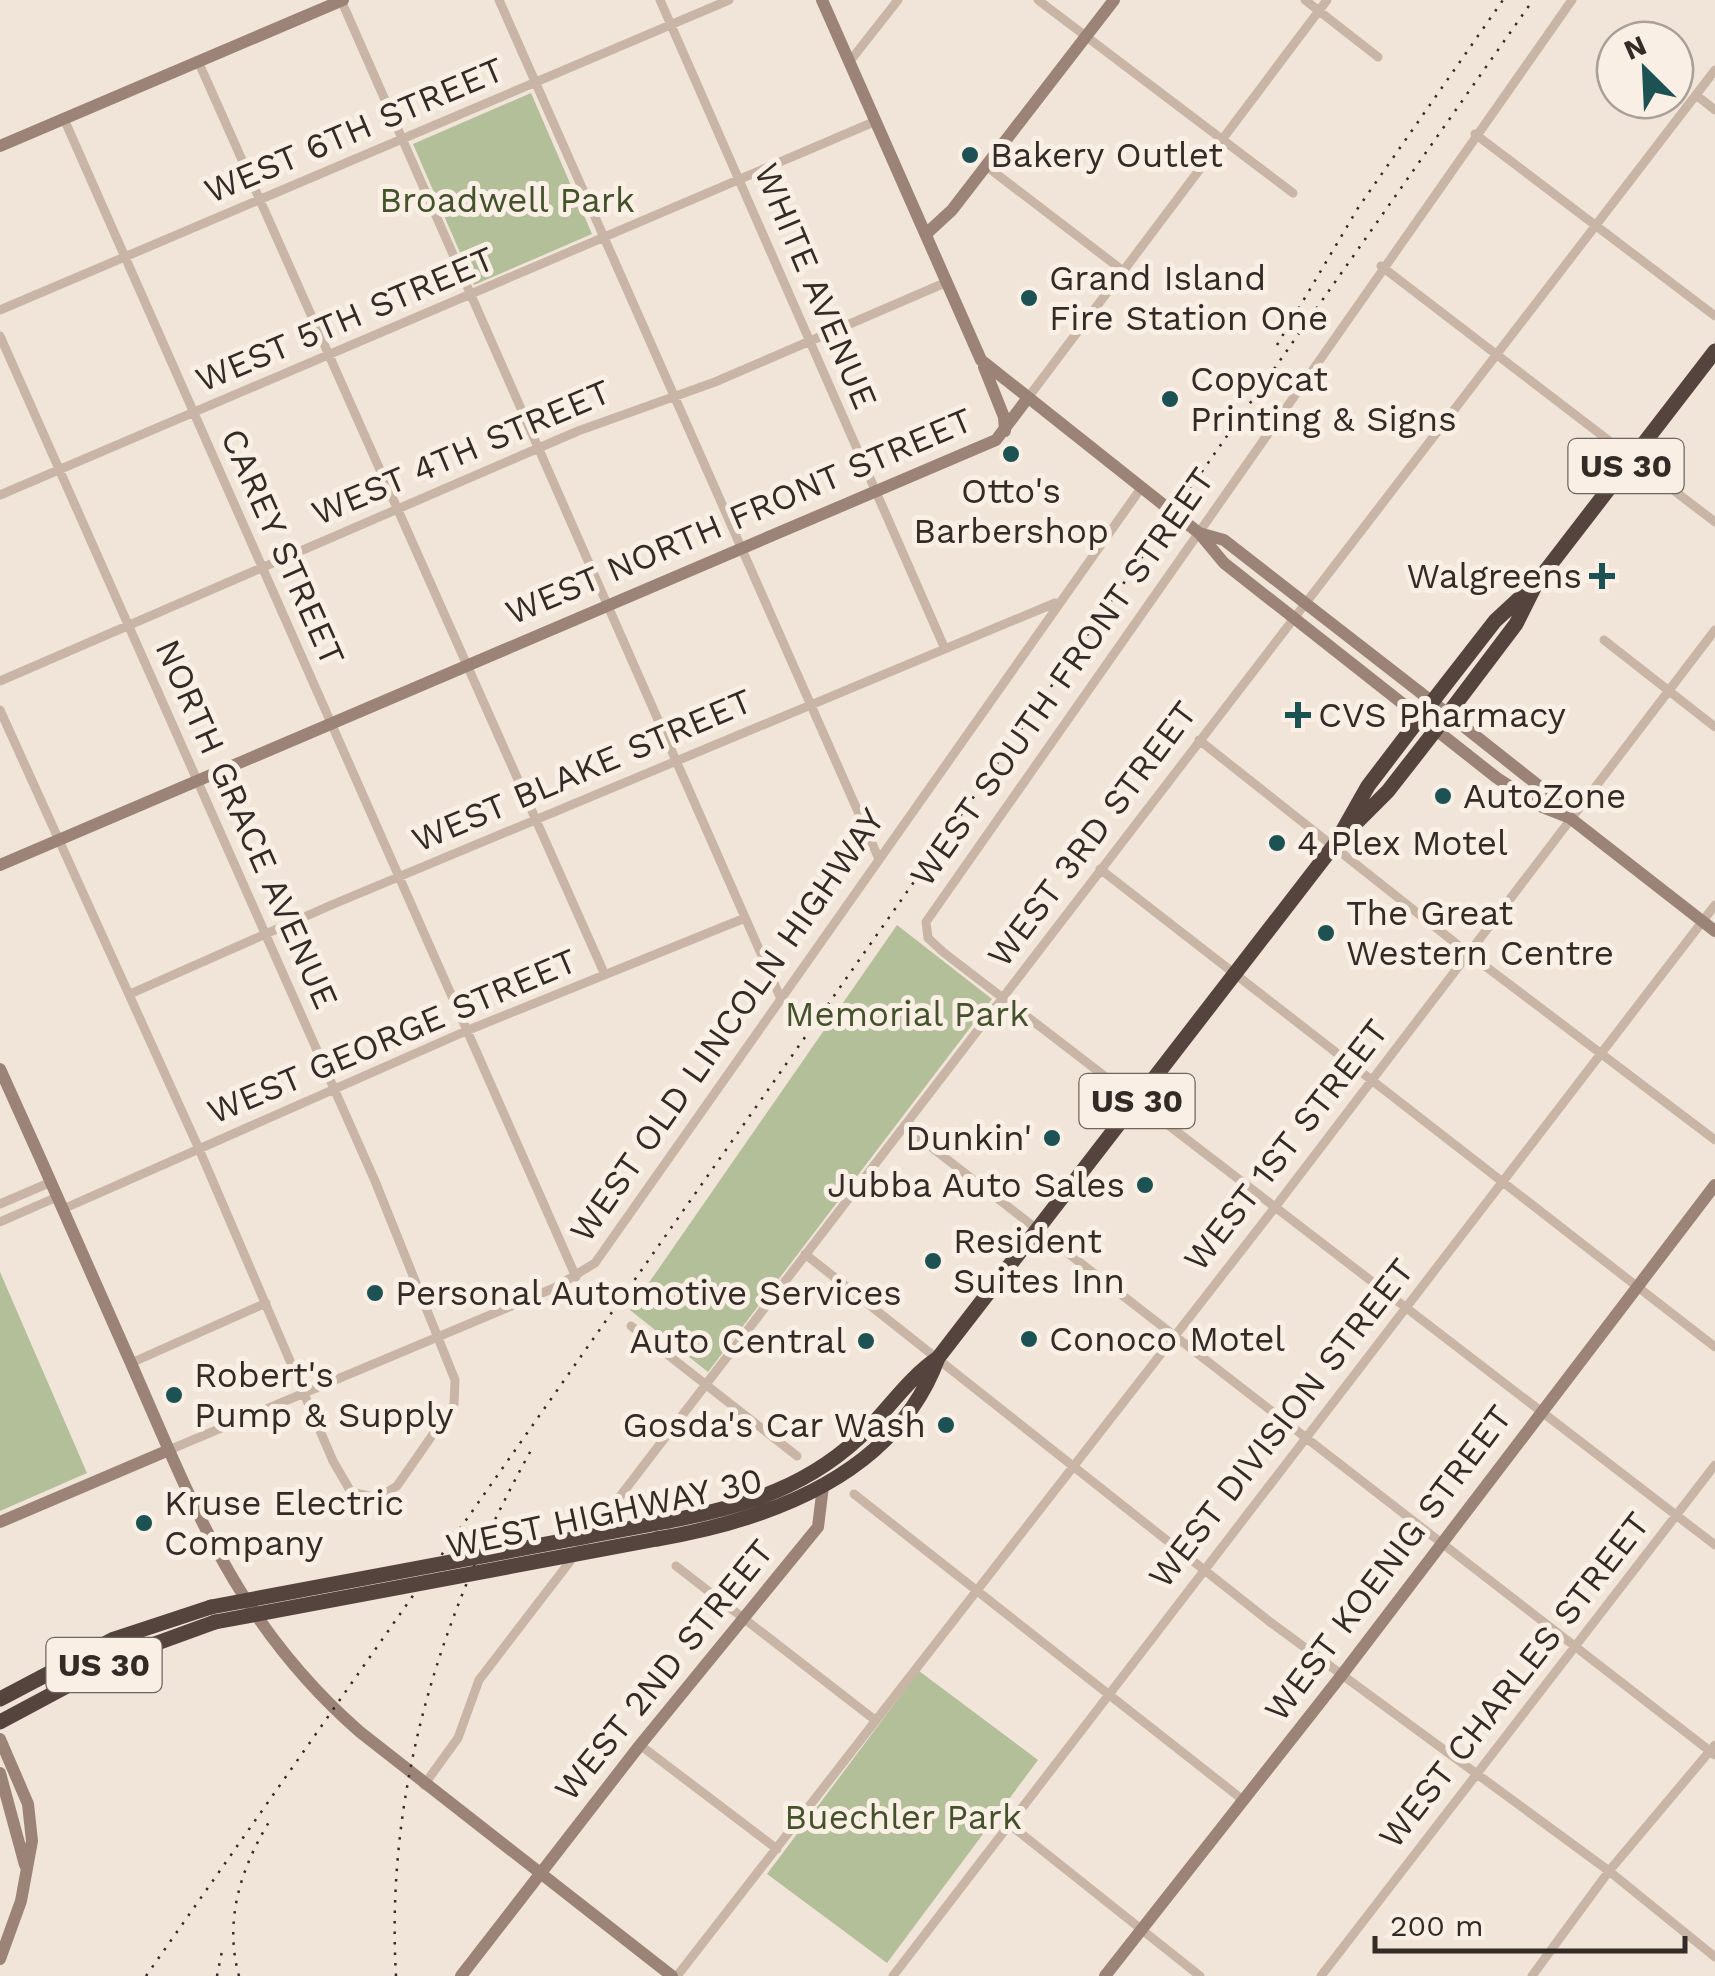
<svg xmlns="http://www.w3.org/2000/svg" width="1715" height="1976" font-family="'Work Sans',sans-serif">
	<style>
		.green { fill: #b3bf99 }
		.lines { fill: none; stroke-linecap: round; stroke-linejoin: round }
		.street { stroke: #c8b5a5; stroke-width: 9 }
		.secondary { stroke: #9c8377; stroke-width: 12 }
		.highway { stroke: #55443d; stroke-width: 15 }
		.rail { stroke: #342a26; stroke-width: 2.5; stroke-dasharray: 2.5 8; stroke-linecap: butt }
		.highway-bridge { stroke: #55443d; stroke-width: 15 }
		.poi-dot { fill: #1d5254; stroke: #f9efe5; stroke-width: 4 }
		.labels { text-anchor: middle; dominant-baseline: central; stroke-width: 10; stroke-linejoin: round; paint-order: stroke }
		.shield { fill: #f9efe5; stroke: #6f655f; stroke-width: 2.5 }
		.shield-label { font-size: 32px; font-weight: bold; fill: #342a26 }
		.street-label { font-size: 35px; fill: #342a26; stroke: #f9efe5 }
		.poi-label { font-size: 35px; fill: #342a26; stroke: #f9efe5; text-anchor: start }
		.park-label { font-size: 35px; fill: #44522b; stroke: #f9efe5 }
	</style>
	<rect width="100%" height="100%" fill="#f1e5d9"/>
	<path class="green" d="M531 93 592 234 474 285 413 144Z
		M897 925 992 999 708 1372 630 1310Z
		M0 1272 87 1473 0 1511Z
		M919 1671 1038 1760 887 1963 767 1874Z"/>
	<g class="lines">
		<path class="street" d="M341 0 781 999
			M499 0 879 859
			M660 0 945 649
			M1038 0 1293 193
			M1305 0 1378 57
			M1572 0 926 922 928 938 943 952 1715 1545
			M198 61 605 975
			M850 61 898 0
			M1696 95 1715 110
			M64 119 576 1277
			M1475 134 1715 316
			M986 166 1122 270
			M1381 266 1715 522
			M0 310 729 0
			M0 336 375 1181 455 1380 454 1404 397 1486 377 1498 351 1492 333 1461 199 1149 0 710
			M1027 399 1327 0
			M0 495 876 121
			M1604 640 1715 727
			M0 681 578 431 715 382 947 282
			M1199 740 1468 953 1715 1140
			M1100 869 1715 1347
			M130 994 329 906 1055 603
			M904 1126 1715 1755
			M0 1204 51 1182
			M63 1209 466 1031 745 918
			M0 1222 57 1197
			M805 1254 1270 1622 1609 1871 1715 1957
			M631 1326 797 1456
			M131 1363 266 1303
			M169 1450 554 1288 595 1263 1141 488
			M854 1494 1243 1800
			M676 1566 875 1720
			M640 1745 777 1849
			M424 1785 458 1738 479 1680 1715 70
			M1009 1824 1200 1976
			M677 1976 1276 1206 1715 630
			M893 1976 1715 905
			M1321 1976 1715 1465
			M1532 1976 1609 1871 1715 1745"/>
		<path class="secondary" d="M822 0 981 360 1199 533 1224 563 1497 778 1542 807 1570 818
			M0 146 343 0
			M926 234 952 210 1114 0
			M984 367 1004 417 1005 431
			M1199 533 1224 540 1448 714 1544 790 1570 818 1715 931
			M0 865 996 440 1027 399
			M0 1069C44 1166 87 1263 130 1361 194 1506 236 1624 360 1732L672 1976
			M0 1522 169 1450
			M0 1739 28 1804 32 1841 21 1901 0 1959
			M0 1773 25 1865
			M461 1976 640 1745 818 1527 823 1486
			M1105 1976 1341 1676 1715 1185"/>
		<path class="highway" d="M1342 832 1368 786 1432 702 1495 621 1537 582 1715 351
			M669 1521C746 1506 812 1486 868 1429 892 1404 909 1378 938 1358
			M657 1539C769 1520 895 1475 938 1358L1335 844 1388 791 1448 714 1516 624 1537 582
			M0 1699 114 1639 211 1607
			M0 1722 127 1654 215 1622"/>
		<path class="rail" d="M1277 345 1358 208 1503 0
			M146 1976 1533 0
			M217 1976 222 1951
			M239 1976C224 1921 240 1870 269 1822
			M396 1976C385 1786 442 1609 534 1445"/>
		<path class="highway-bridge" d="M211 1607 669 1521
			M215 1622 657 1539"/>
	</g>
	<g class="poi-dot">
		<circle cx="970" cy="155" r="10"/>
		<circle cx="1029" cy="298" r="10"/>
		<circle cx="1170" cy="399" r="10"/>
		<circle cx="1011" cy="454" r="10"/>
		<path d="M1597 561h10v10h10v10h-10v10h-10v-10h-10v-10h10z"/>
		<path d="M1293 700h10v10h10v10h-10v10h-10v-10h-10v-10h10z"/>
		<circle cx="1443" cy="796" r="10"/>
		<circle cx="1277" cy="843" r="10"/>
		<circle cx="1326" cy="933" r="10"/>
		<circle cx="1052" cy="1138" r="10"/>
		<circle cx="1145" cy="1185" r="10"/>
		<circle cx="933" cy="1261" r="10"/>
		<circle cx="375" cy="1293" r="10"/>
		<circle cx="1029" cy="1339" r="10"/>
		<circle cx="866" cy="1341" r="10"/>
		<circle cx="174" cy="1395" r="10"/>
		<circle cx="946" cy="1425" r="10"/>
		<circle cx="144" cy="1523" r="10"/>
	</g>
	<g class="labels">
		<g class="shield">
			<rect x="1568.5" y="439" width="115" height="54" rx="8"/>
			<rect x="1079.5" y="1074" width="115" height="54" rx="8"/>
			<rect x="46.5" y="1638" width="115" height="54" rx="8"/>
		</g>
		<g class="shield-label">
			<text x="1626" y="466">US 30</text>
			<text x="1137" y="1101">US 30</text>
			<text x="104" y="1665">US 30</text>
		</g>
		<g class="street-label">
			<text transform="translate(354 130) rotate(-23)">WEST 6TH STREET</text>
			<text transform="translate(816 286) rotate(67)">WHITE AVENUE</text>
			<text transform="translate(345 319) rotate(-23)">WEST 5TH STREET</text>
			<text transform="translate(461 452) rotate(-23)">WEST 4TH STREET</text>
			<text transform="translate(739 516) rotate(-23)">WEST NORTH FRONT STREET</text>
			<text transform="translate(283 547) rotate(66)">CAREY STREET</text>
			<text transform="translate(1062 677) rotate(-55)">WEST SOUTH FRONT STREET</text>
			<text transform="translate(582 770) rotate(-23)">WEST BLAKE STREET</text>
			<text transform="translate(247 824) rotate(66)">NORTH GRACE AVENUE</text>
			<text transform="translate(1092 834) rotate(-53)">WEST 3RD STREET</text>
			<text transform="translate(727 1025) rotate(-55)">WEST OLD LINCOLN HIGHWAY</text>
			<text transform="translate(392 1036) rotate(-23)">WEST GEORGE STREET</text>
			<text transform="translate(1286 1145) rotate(-52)">WEST 1ST STREET</text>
			<text transform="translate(1281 1423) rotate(-52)">WEST DIVISION STREET</text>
			<text transform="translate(604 1513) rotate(-12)">WEST HIGHWAY 30</text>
			<text transform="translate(1388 1563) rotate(-53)">WEST KOENIG STREET</text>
			<text transform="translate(664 1670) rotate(-51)">WEST 2ND STREET</text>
			<text transform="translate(1514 1680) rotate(-52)">WEST CHARLES STREET</text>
		</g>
		<g class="poi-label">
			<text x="990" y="155">Bakery Outlet</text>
			<text x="1049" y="278">Grand Island<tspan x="1049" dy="40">Fire Station One</tspan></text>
			<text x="1190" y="379">Copycat<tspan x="1190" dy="40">Printing &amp; Signs</tspan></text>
			<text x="1011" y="491" text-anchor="middle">Otto's<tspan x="1011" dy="40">Barbershop</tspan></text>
			<text x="1582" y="576" text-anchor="end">Walgreens</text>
			<text x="1318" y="715">CVS Pharmacy</text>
			<text x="1463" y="796">AutoZone</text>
			<text x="1297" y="843">4 Plex Motel</text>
			<text x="1346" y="913">The Great<tspan x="1346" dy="40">Western Centre</tspan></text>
			<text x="1032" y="1138" text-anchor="end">Dunkin'</text>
			<text x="1125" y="1185" text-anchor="end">Jubba Auto Sales</text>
			<text x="953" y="1241">Resident<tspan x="953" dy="40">Suites Inn</tspan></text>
			<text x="395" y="1293">Personal Automotive Services</text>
			<text x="1049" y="1339">Conoco Motel</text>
			<text x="846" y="1341" text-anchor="end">Auto Central</text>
			<text x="194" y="1375">Robert's<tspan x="194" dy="40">Pump &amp; Supply</tspan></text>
			<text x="926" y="1425" text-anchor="end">Gosda's Car Wash</text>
			<text x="164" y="1503">Kruse Electric<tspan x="164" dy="40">Company</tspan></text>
		</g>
		<g class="park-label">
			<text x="507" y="200">Broadwell Park</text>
			<text x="907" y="1014">Memorial Park</text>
			<text x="903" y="1817">Buechler Park</text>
		</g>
	</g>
	<g transform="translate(1645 70) rotate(336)"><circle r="48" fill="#f9efe5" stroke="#aaa099" stroke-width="2.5"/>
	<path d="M0-8L18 38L0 25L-18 38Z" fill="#1d5254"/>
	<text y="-15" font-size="28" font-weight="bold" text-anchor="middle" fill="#342a26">N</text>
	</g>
	<path d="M1375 1936v15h310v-15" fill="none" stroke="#342a26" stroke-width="5"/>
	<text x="1390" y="1936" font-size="30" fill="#342a26" stroke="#f9efe5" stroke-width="8" paint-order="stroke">200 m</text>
</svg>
